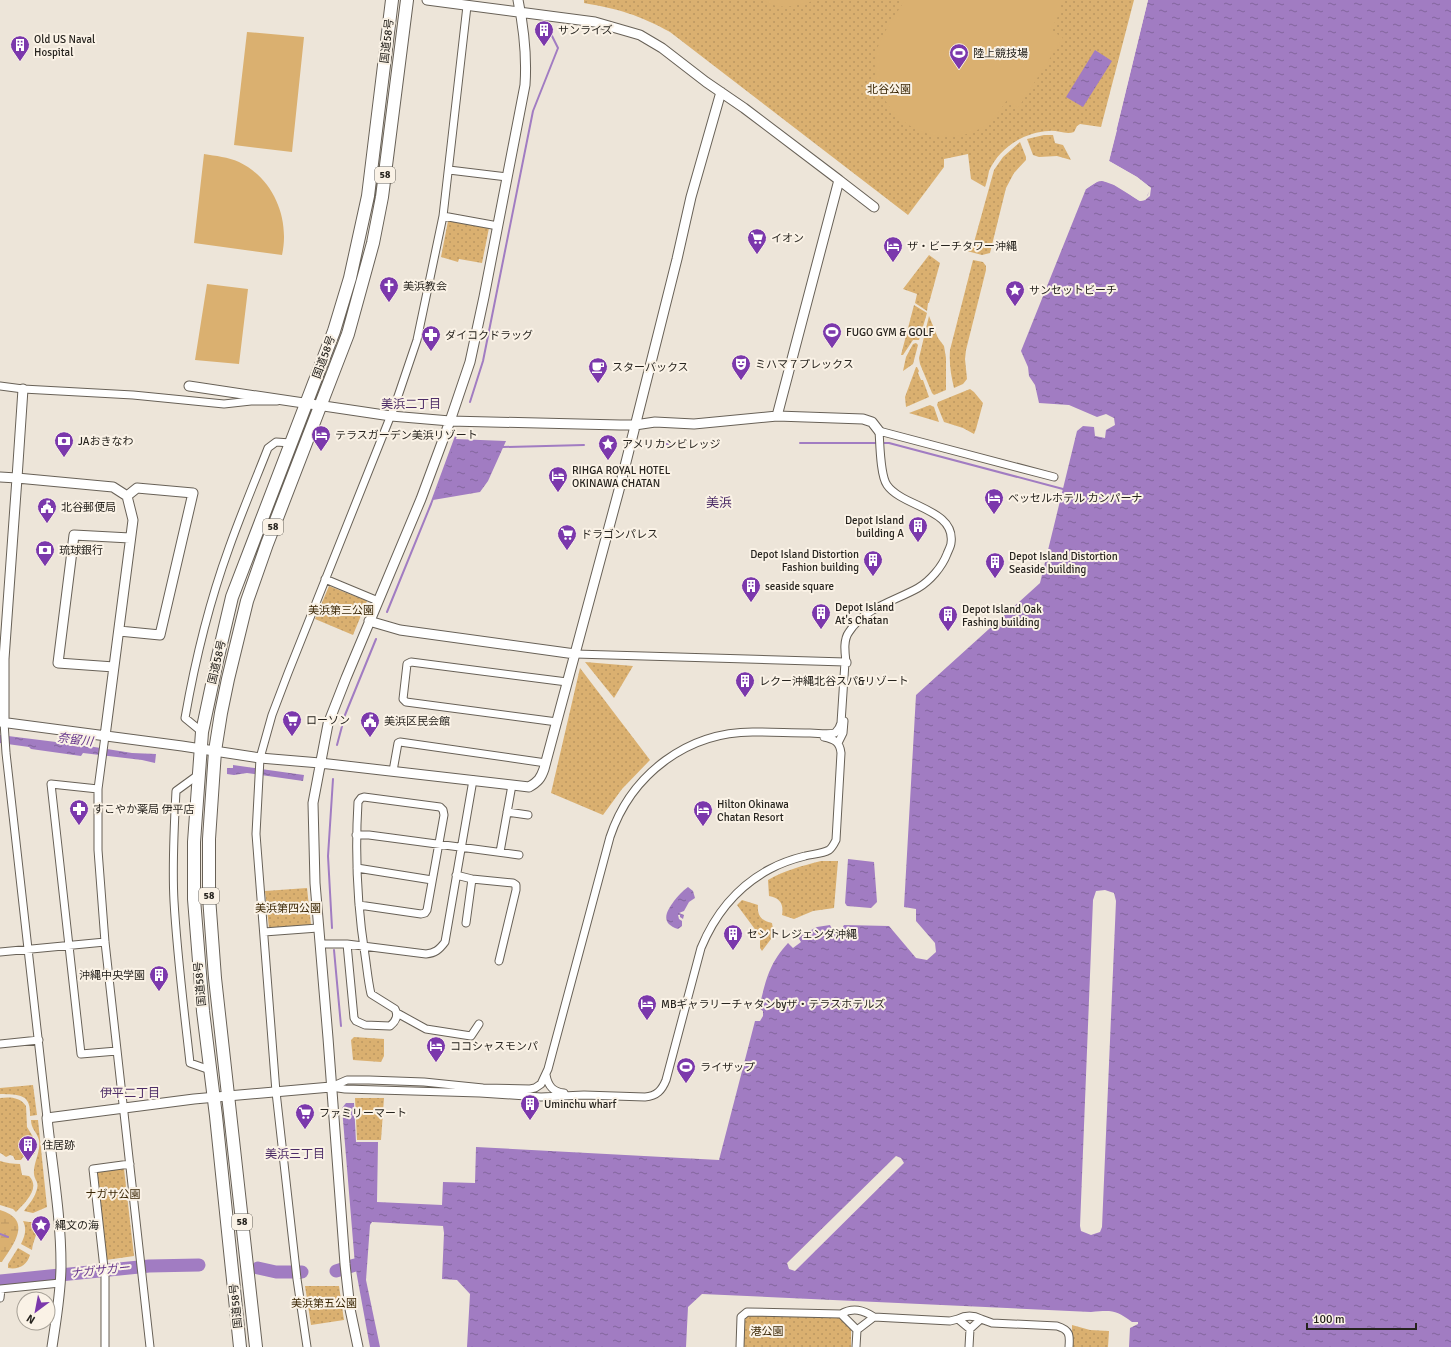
<svg xmlns="http://www.w3.org/2000/svg" width="1451" height="1347" font-family="Signika,'Noto Sans JP',sans-serif">
	<style>
		.green { fill: url(#green-dots) }
		.wetland { fill: url(#wetland-marsh) }
		.pitch { fill: #dab070 }
		.water { fill: url(#water-ripples) }
		.pier { fill: #ede5d9 }
		.lines { fill: none; stroke-linecap: round; stroke-linejoin: round }
		.stream { stroke: #a17cc2; stroke-width: 2 }
		.river { stroke: #a17cc2; stroke-width: 13 }
		.street-casing { stroke: #686157; stroke-width: 9 }
		.secondary-casing { stroke: #686157; stroke-width: 11 }
		.highway-casing { stroke: #686157; stroke-width: 14 }
		.street { stroke: #fff; stroke-width: 7 }
		.secondary { stroke: #fff; stroke-width: 9 }
		.highway { stroke: #fff; stroke-width: 12 }
		.labels { text-anchor: middle; dominant-baseline: central; stroke-width: 4; stroke-linejoin: round; paint-order: stroke }
		.shield { fill: #faf2e6; stroke: #66625b; stroke-width: 1 }
		.shield-label { font-size: 10px; font-weight: bold; fill: #27241f }
		.poi-label { font-size: 11px; fill: #27241f; stroke: #faf2e6; text-anchor: start }
		.street-label { font-size: 11px; fill: #27241f; stroke: #faf2e6 }
		.park-label { font-size: 11px; fill: #3b2705; stroke: #faf2e6 }
		.neighbourhood-label { font-size: 12px; fill: #4d2d67; stroke: #faf2e6 }
		.water-label { font-size: 12px; font-style: italic; fill: #67378c; stroke: #faf2e6 }
		.quarter-label { font-size: 13px; fill: #4d2d67; stroke: #faf2e6 }
	</style>
	<defs>
		<pattern id="green-dots" width="8" height="8" patternUnits="userSpaceOnUse"><rect width="8" height="8" fill="#dab070"/><path d="M2 2h.1M6 6h.1" fill="none" stroke="#bb9761" stroke-width="1.8" stroke-linecap="round"/></pattern>
		<pattern id="wetland-marsh" width="20" height="14" patternUnits="userSpaceOnUse"><rect width="20" height="14" fill="#dab070"/><path d="M1 5h8M5 5V1M11 12h8M15 12V8" fill="none" stroke="#bb9761"/></pattern>
		<pattern id="water-ripples" width="26" height="14" patternUnits="userSpaceOnUse"><rect width="26" height="14" fill="#a17cc2"/><path d="M2 4q2-2 4 0t4 0M15 11q2-2 4 0t4 0" fill="none" stroke="#83659d"/></pattern>
	</defs>
	<rect width="100%" height="100%" fill="#ede5d9"/>
	<path class="green" d="M584 0H1134L1101 127 1080 124 1077 126 1074 132C1066 135 1057 130 1049 131 1024 132 999 148 989 171 988 176 987 182 985 187L971 179 968 154 944 159V167L908 215 670 32C639 15 619 9 584 3Z
		M1044 135H1053L1055 143 1063 145 1071 160 1057 156 1039 157 1033 155 1027 139Z
		M1020 142 1026 157V160L1014 173 1006 188 990 253 982 255 967 251 973 246 994 170 1003 157Z
		M448 221 489 228 482 263 459 259 458 262 441 257Z
		M929 255 940 263 929 303H928L927 311 915 303 917 294 903 289Z
		M973 260 983 262 986 266V270L966 350 965 359 967 379 963 384 954 388C951 375 949 364 950 350Z
		M914 305 927 313 919 340H913L903 355H901Z
		M929 316 938 338 944 346 946 358V390L934 395 932 393 920 364 919 358Z
		M916 343 918 345 913 364 903 371 906 357 913 344Z
		M916 367H917L919 371 918 373 921 380H923L929 397 906 407 905 397Z
		M970 389 974 392 983 403 976 429 974 434 963 428 944 422 937 405 938 402Z
		M930 405 934 407 939 422 909 413Z
		M329 586 367 601 353 635 315 619Z
		M585 662 633 666 614 698Z
		M580 668 650 760 622 789 603 815 551 793Z
		M821 861H838L834 908 813 911 794 919 782 915C784 904 780 898 769 896L768 880C785 870 802 866 821 861Z
		M307 888 311 925 269 928 265 891Z
		M742 900 758 905C757 916 762 921 772 923L774 935 762 951 760 948V936L737 905Z
		M354 1037 384 1039V1056L381 1062 353 1060 351 1040Z
		M33 1085 37 1115 30 1116C31 1093 19 1095 0 1094V1088Z
		M0 1098C10 1097 20 1097 26 1106L27 1127 35 1140V1153L32 1156C27 1155 24 1155 21 1160H15L13 1156 10 1155 6 1157 2 1154 0 1153Z
		M355 1098H384L381 1140H357Z
		M31 1120H38L47 1207 33 1213 24 1211C28 1205 34 1199 36 1192 40 1181 35 1182 34 1174 33 1163 41 1152 39 1140 37 1132 31 1129 31 1120Z
		M0 1161C6 1163 13 1164 20 1164L22 1175 29 1176C41 1188 25 1203 16 1212L13 1209 0 1205Z
		M124 1169 134 1256 106 1260 97 1174 99 1171Z
		M23 1221 29 1222H38C39 1232 33 1240 32 1250L21 1244C25 1236 27 1229 23 1221Z
		M18 1248 30 1255C27 1265 19 1270 8 1268V1264Z
		M305 1286H339L344 1320 311 1325Z
		M746 1315 839 1317 851 1328V1347H742L744 1320Z
		M1072 1325 1090 1330 1109 1331 1108 1347H1072Z"/>
	<path class="wetland" d="M0 1210C33 1220 14 1244 2 1262H0Z"/>
	<path class="pitch" d="M763 0H817C796 5 782 12 763 0Z
		M905 0H1062L1058 16 1051 30 1063 38 1018 108 1007 100C1000 110 994 121 983 127 944 150 895 130 880 89 876 80 874 69 875 59 878 38 894 18 905 0Z
		M247 32 304 37 292 152 234 145Z
		M204 154C216 156 228 157 239 162 274 179 290 219 282 255L194 243Z
		M207 284 248 289 239 364 195 360Z"/>
	<path class="water" d="M1148 0H1451V1347H1129L1130 1328 1138 1324V1322H1132C1116 1310 1112 1310 1091 1312L702 1294 688 1307 686 1347H467L470 1294 457 1280 442 1279 444 1233 443 1226 372 1222 370 1225 366 1280 380 1347H370L355 1265 342 1108 346 1103H354L356 1142H378L377 1202 442 1205 443 1182 475 1183 476 1147 719 1160 755 1021H760L763 1016V1011L759 1008C766 981 768 965 788 943L793 948 801 942 798 937 817 927 830 925C832 930 836 931 841 930L844 925 889 926 916 958 927 960 936 952 935 943 916 921V909L904 907 916 695 1040 583 1077 431 1083 426 1094 427 1095 436 1105 438 1106 430 1115 425 1114 418 1106 414 1097 417 1069 405 1039 403 1035 385 1029 376 1028 367 1021 351 1086 189C1089 187 1093 184 1097 182 1108 176 1131 196 1140 201L1145 200 1151 188 1137 177 1109 161Z
		M1095 50 1112 61 1083 107 1066 97Z
		M455 439 506 441 488 481 480 492 433 500Z
		M0 735 88 746 132 753 156 754 155 763 142 760 83 753 81 756 31 749 29 747 0 743Z
		M233 765 304 775 303 781 247 773 234 775 227 774V768H233Z
		M848 859 874 862 877 902 871 908 847 906 845 903Z
		M688 887 693 891 695 898 689 902 684 911 679 913 684 915 683 919 680 917V915H678L679 919 682 921V926L678 929C660 923 666 912 674 901 678 896 682 891 688 887Z"/>
	<path class="pier" d="M1145 0H1148L1117 127 1115 126Z
		M1115 129 1117 130 1109 161 1137 177 1151 188 1150 196 1145 200 1140 201 1114 185 1103 181H1098L1086 189 1084 188 1097 179H1103L1115 183 1141 199 1144 198 1148 195 1149 189 1136 179 1107 162Z
		M1105 890 1114 893 1116 901 1102 1227 1100 1232 1091 1235 1081 1231 1080 1226 1093 900 1096 891Z
		M896 1156 901 1158 904 1163 795 1271 789 1269 787 1263Z"/>
	<g class="lines">
		<path class="stream" d="M470 402 483 361 533 111 558 48 550 32
			M800 443H889L1063 489
			M660 444H680
			M503 447 584 445
			M387 612 431 504 456 436
			M337 745 345 715 376 639
			M332 928 328 856 333 779
			M334 950 341 1026
			M0 1234 8 1237"/>
		<path class="river" d="M258 1268 276 1272H302
			M336 1271 355 1265
			M0 1281 149 1266 199 1265"/>
		<defs>
			<path id="street" d="M449 170 507 177
				M443 216 498 226
				M0 386 23 389 133 395 224 404 251 401H277
				M325 579 378 601
				M575 654 845 662H847V663
				M846 662C845 653 843 640 849 632 864 608 895 601 918 588 930 581 942 567 947 554 948 551 951 546 951 543 956 509 902 507 887 485 880 475 880 443 879 431L1054 477
				M4 722 6 753 47 1118
				M557 722 406 702 403 699 407 664 411 662 567 682
				M202 732 185 718C195 661 209 603 229 548 241 514 255 481 268 448L276 442 291 443
				M105 736 98 789V850L105 942 150 1347
				M838 743 843 733 844 721
				M393 771 398 743 400 742 546 763
				M198 775 176 791C174 828 172 864 174 901 177 955 184 1009 190 1063L210 1070
				M98 789 51 784 81 1054 117 1051
				M507 812 528 815
				M356 835H369L519 855
				M500 852 512 785
				M357 868 432 880
				M456 875 472 879 513 883 516 885V890L499 961
				M466 923 472 879
				M264 932 318 928
				M320 944H347L426 954C435 953 439 950 445 942L473 780
				M347 944 354 1018 356 1021 365 1025 390 1026C395 1022 399 1016 395 1009L371 994C368 981 367 968 365 955 357 904 355 853 358 802L361 798 364 797 440 807 443 810 444 815 427 910 425 913 421 914 359 905
				M0 952 105 942
				M397 1013 426 1029 471 1036 479 1024
				M0 1044 39 1040
				M546 1075C548 1086 553 1092 564 1093
				M331 1087 347 1080H369L424 1082 483 1088 530 1089 535 1088 541 1084 548 1069 610 837C631 774 688 731 755 732 774 732 792 733 810 733 818 733 827 735 835 733L839 728 841 723 845 662
				M331 1087 345 1089 480 1093 541 1097 584 1095 645 1097C657 1096 662 1090 666 1080L701 948C715 914 738 886 770 869 781 863 793 859 805 856 812 854 822 854 829 850 832 848 834 844 836 840L841 753C840 742 834 739 824 737
				M0 1289 60 1283
				M0 1298 1 1289
				M841 1314C853 1307 863 1310 874 1317
				M958 1319C966 1315 973 1315 981 1319
				M105 1347V1277L93 1169 130 1164
				M307 1347 297 1279 276 1092 256 834 260 758 272 715 288 673 395 405 417 340 443 216 467 6
				M740 1347 741 1317 747 1312 841 1314 857 1330 874 1317 950 1321 958 1319 970 1329 981 1319 992 1323 1057 1326C1070 1330 1070 1335 1069 1347
				M856 1347 857 1330
				M969 1347 970 1329"/>
			<path id="secondary" d="M427 0 595 22 640 35 662 48 706 82 744 108 839 180 777 416
				M839 180 874 207
				M189 386 391 416 450 421 620 425H635L655 422 694 424 777 416 863 419 872 422 879 431
				M23 389 17 478 113 487 127 496 133 520 105 736
				M0 477 17 478 4 659V722
				M369 621 400 630 575 654
				M119 631 160 635 193 493 137 488 127 496
				M114 667 58 663 74 535 130 538
				M0 722 182 746 260 758 320 763 529 787C538 782 541 778 544 769L619 490 677 259 691 197 721 92
				M52 1347C56 1320 61 1292 61 1265 61 1216 52 1166 47 1118L194 1099 331 1087
				M358 1347 350 1309 345 1264 328 1038 315 883 313 803 328 724 346 678 421 499 450 421 470 362 484 297 525 85C527 56 524 29 518 0"/>
			<path id="highway" d="M240 1347 216 1116 203 1011 194 899V842L202 732 217 661 232 597 334 331 350 278 368 196 392 0
				M256 1347 215 978 209 897V839L215 751 221 713 228 679 247 601 267 544 348 334 373 243 382 197 407 0"/>
		</defs>
		<use href="#street" class="street-casing"/>
		<use href="#secondary" class="secondary-casing"/>
		<use href="#highway" class="highway-casing"/>
		<use href="#street" class="street"/>
		<use href="#secondary" class="secondary"/>
		<use href="#highway" class="highway"/>
	</g>
	<defs>
		<symbol id="building-pin" viewBox="-11 -11 22 30"><path d="M0 17L-7.5 6A9.5 9.5 0 1 1 7.5 6Z" fill="#7b38ac" stroke="#faf2e6"/><path d="M-4-6H4V6H1V3H-1V6H-4ZM-2.5-4.3h1.7v1.8h-1.7ZM.8-4.3h1.7v1.8H.8ZM-2.5-1h1.7V.8h-1.7ZM.8-1h1.7V.8H.8Z" fill="#fff"/></symbol>
		<symbol id="stadium-pin" viewBox="-11 -11 22 30"><path d="M0 17L-7.5 6A9.5 9.5 0 1 1 7.5 6Z" fill="#7b38ac" stroke="#faf2e6"/><path d="M0-5a6.5 5 0 1 0 0 10a6.5 5 0 1 0 0-10ZM-3.5-1.8h7v3.6h-7Z" fill="#fff"/></symbol>
		<symbol id="supermarket-pin" viewBox="-11 -11 22 30"><path d="M0 17L-7.5 6A9.5 9.5 0 1 1 7.5 6Z" fill="#7b38ac" stroke="#faf2e6"/><path d="M-6-5.5h2.5l.6 2H6L4.5 2H-2.5L-4.4-4H-6ZM-1.5 3.2a1.3 1.3 0 1 0 .1 0ZM3 3.2a1.3 1.3 0 1 0 .1 0Z" fill="#fff"/></symbol>
		<symbol id="hotel-pin" viewBox="-11 -11 22 30"><path d="M0 17L-7.5 6A9.5 9.5 0 1 1 7.5 6Z" fill="#7b38ac" stroke="#faf2e6"/><path d="M-6-4.5h1.5V1H6V5H4.5V3h-9V5H-6ZM-4 0a1.8 1.8 0 1 1 3.6 0ZM.5 0V-2.5h3Q6-2.5 6 0Z" fill="#fff"/></symbol>
		<symbol id="church-pin" viewBox="-11 -11 22 30"><path d="M0 17L-7.5 6A9.5 9.5 0 1 1 7.5 6Z" fill="#7b38ac" stroke="#faf2e6"/><path d="M-1.2-6h2.4v3.5h3.3v2.4h-3.3V6h-2.4V-.1h-3.3v-2.4h3.3Z" fill="#fff"/></symbol>
		<symbol id="sight-pin" viewBox="-11 -11 22 30"><path d="M0 17L-7.5 6A9.5 9.5 0 1 1 7.5 6Z" fill="#7b38ac" stroke="#faf2e6"/><path d="M0-6L1.8-2.2L6-1.7L2.9 1.2L3.7 5.4L0 3.3L-3.7 5.4L-2.9 1.2L-6-1.7L-1.8-2.2Z" fill="#fff"/></symbol>
		<symbol id="pharmacy-pin" viewBox="-11 -11 22 30"><path d="M0 17L-7.5 6A9.5 9.5 0 1 1 7.5 6Z" fill="#7b38ac" stroke="#faf2e6"/><path d="M-2-6h4v4h4v4h-4v4h-4v-4h-4v-4h4Z" fill="#fff"/></symbol>
		<symbol id="theatre-pin" viewBox="-11 -11 22 30"><path d="M0 17L-7.5 6A9.5 9.5 0 1 1 7.5 6Z" fill="#7b38ac" stroke="#faf2e6"/><path d="M-5-5.5Q0-4 5-5.5V0Q5 5 0 6Q-5 5-5 0ZM-3.3-2.5H-1v1.5H-3.3ZM1-2.5H3.3v1.5H1ZM-2.8 1Q0 5.5 2.8 1Z" fill="#fff"/></symbol>
		<symbol id="cafe-pin" viewBox="-11 -11 22 30"><path d="M0 17L-7.5 6A9.5 9.5 0 1 1 7.5 6Z" fill="#7b38ac" stroke="#faf2e6"/><path d="M-5.5-4.5H6V0H3Q3 3.5 0 3.5H-2.5Q-5.5 3.5-5.5 0ZM3-3.2v2h1.7v-2ZM-6 4.5H4V6H-6Z" fill="#fff"/></symbol>
		<symbol id="bank-pin" viewBox="-11 -11 22 30"><path d="M0 17L-7.5 6A9.5 9.5 0 1 1 7.5 6Z" fill="#7b38ac" stroke="#faf2e6"/><path d="M-6-4H6V4H-6ZM0-2.3a2.3 2.3 0 1 0 0 4.6a2.3 2.3 0 1 0 0-4.6Z" fill="#fff"/></symbol>
		<symbol id="civic-pin" viewBox="-11 -11 22 30"><path d="M0 17L-7.5 6A9.5 9.5 0 1 1 7.5 6Z" fill="#7b38ac" stroke="#faf2e6"/><path d="M-.6-6.5H3V-4.5H.6V-3L4-1V1h2V6H-6V1h2V-1L-.6-3ZM-1.2 2.5V6h2.4V2.5Z" fill="#fff"/></symbol>
	</defs>
	<g fill-rule="evenodd">
		<use href="#building-pin" x="533" y="19" width="22" height="30"/>
		<use href="#building-pin" x="9" y="34" width="22" height="30"/>
		<use href="#stadium-pin" x="948" y="42" width="22" height="30"/>
		<use href="#supermarket-pin" x="746" y="227" width="22" height="30"/>
		<use href="#hotel-pin" x="882" y="235" width="22" height="30"/>
		<use href="#church-pin" x="378" y="275" width="22" height="30"/>
		<use href="#sight-pin" x="1004" y="279" width="22" height="30"/>
		<use href="#stadium-pin" x="821" y="321" width="22" height="30"/>
		<use href="#pharmacy-pin" x="420" y="324" width="22" height="30"/>
		<use href="#theatre-pin" x="730" y="353" width="22" height="30"/>
		<use href="#cafe-pin" x="587" y="356" width="22" height="30"/>
		<use href="#hotel-pin" x="310" y="424" width="22" height="30"/>
		<use href="#bank-pin" x="53" y="430" width="22" height="30"/>
		<use href="#sight-pin" x="597" y="433" width="22" height="30"/>
		<use href="#hotel-pin" x="547" y="465" width="22" height="30"/>
		<use href="#hotel-pin" x="983" y="487" width="22" height="30"/>
		<use href="#civic-pin" x="36" y="496" width="22" height="30"/>
		<use href="#building-pin" x="907" y="515" width="22" height="30"/>
		<use href="#supermarket-pin" x="556" y="523" width="22" height="30"/>
		<use href="#bank-pin" x="34" y="539" width="22" height="30"/>
		<use href="#building-pin" x="862" y="549" width="22" height="30"/>
		<use href="#building-pin" x="984" y="551" width="22" height="30"/>
		<use href="#building-pin" x="740" y="575" width="22" height="30"/>
		<use href="#building-pin" x="810" y="602" width="22" height="30"/>
		<use href="#building-pin" x="937" y="604" width="22" height="30"/>
		<use href="#building-pin" x="734" y="670" width="22" height="30"/>
		<use href="#supermarket-pin" x="281" y="709" width="22" height="30"/>
		<use href="#civic-pin" x="359" y="710" width="22" height="30"/>
		<use href="#pharmacy-pin" x="68" y="798" width="22" height="30"/>
		<use href="#hotel-pin" x="692" y="799" width="22" height="30"/>
		<use href="#building-pin" x="722" y="923" width="22" height="30"/>
		<use href="#building-pin" x="148" y="964" width="22" height="30"/>
		<use href="#hotel-pin" x="636" y="993" width="22" height="30"/>
		<use href="#hotel-pin" x="425" y="1035" width="22" height="30"/>
		<use href="#stadium-pin" x="675" y="1056" width="22" height="30"/>
		<use href="#building-pin" x="519" y="1093" width="22" height="30"/>
		<use href="#supermarket-pin" x="294" y="1102" width="22" height="30"/>
		<use href="#building-pin" x="17" y="1134" width="22" height="30"/>
		<use href="#sight-pin" x="30" y="1214" width="22" height="30"/>
	</g>
	<g class="labels">
		<g class="shield">
			<rect x="375" y="167" width="20" height="16" rx="3"/>
			<rect x="263" y="519" width="20" height="16" rx="3"/>
			<rect x="199" y="888" width="20" height="16" rx="3"/>
			<rect x="232" y="1214" width="20" height="16" rx="3"/>
		</g>
		<g class="shield-label">
			<text x="385" y="175">58</text>
			<text x="273" y="527">58</text>
			<text x="209" y="896">58</text>
			<text x="242" y="1222">58</text>
		</g>
		<g class="poi-label">
			<text x="558" y="30">サンライズ</text>
			<text x="34" y="39">Old US Naval<tspan x="34" dy="13">Hospital</tspan></text>
			<text x="973" y="53">陸上競技場</text>
			<text x="771" y="238">イオン</text>
			<text x="907" y="246">ザ・ビーチタワー沖縄</text>
			<text x="403" y="286">美浜教会</text>
			<text x="1029" y="290">サンセットビーチ</text>
			<text x="846" y="332">FUGO GYM &amp; GOLF</text>
			<text x="445" y="335">ダイコクドラッグ</text>
			<text x="755" y="364">ミハマ７プレックス</text>
			<text x="612" y="367">スターバックス</text>
			<text x="335" y="435">テラスガーデン美浜リゾート</text>
			<text x="78" y="441">JAおきなわ</text>
			<text x="622" y="444">アメリカンビレッジ</text>
			<text x="572" y="470">RIHGA ROYAL HOTEL<tspan x="572" dy="13">OKINAWA CHATAN</tspan></text>
			<text x="1008" y="498">ベッセルホテル カンパーナ</text>
			<text x="61" y="507">北谷郵便局</text>
			<text x="904" y="520" text-anchor="end">Depot Island<tspan x="904" dy="13">building A</tspan></text>
			<text x="581" y="534">ドラゴンパレス</text>
			<text x="59" y="550">琉球銀行</text>
			<text x="859" y="554" text-anchor="end">Depot Island Distortion<tspan x="859" dy="13">Fashion building</tspan></text>
			<text x="1009" y="556">Depot Island Distortion<tspan x="1009" dy="13">Seaside building</tspan></text>
			<text x="765" y="586">seaside square</text>
			<text x="835" y="607">Depot Island<tspan x="835" dy="13">At's Chatan</tspan></text>
			<text x="962" y="609">Depot Island Oak<tspan x="962" dy="13">Fashing building</tspan></text>
			<text x="759" y="681">レクー沖縄北谷スパ&amp;リゾート</text>
			<text x="306" y="720">ローソン</text>
			<text x="384" y="721">美浜区民会館</text>
			<text x="717" y="804">Hilton Okinawa<tspan x="717" dy="13">Chatan Resort</tspan></text>
			<text x="93" y="809">すこやか薬局 伊平店</text>
			<text x="747" y="934">セントレジェンダ沖縄</text>
			<text x="145" y="975" text-anchor="end">沖縄中央学園</text>
			<text x="661" y="1004">MBギャラリーチャタンbyザ・テラスホテルズ</text>
			<text x="450" y="1046">ココシャスモンパ</text>
			<text x="700" y="1067">ライザップ</text>
			<text x="544" y="1104">Uminchu wharf</text>
			<text x="319" y="1113">ファミリーマート</text>
			<text x="42" y="1145">住居跡</text>
			<text x="55" y="1225">縄文の海</text>
		</g>
		<g class="street-label">
			<text transform="translate(387 41) rotate(-83)">国道58号</text>
			<text transform="translate(324 357) rotate(-70)">国道58号</text>
			<text transform="translate(217 662) rotate(-77)">国道58号</text>
			<text transform="translate(200 984) rotate(-95)">国道58号</text>
			<text transform="translate(236 1306) rotate(-96)">国道58号</text>
		</g>
		<g class="park-label">
			<text x="889" y="89">北谷公園</text>
			<text x="341" y="610">美浜第三公園</text>
			<text x="288" y="908">美浜第四公園</text>
			<text x="113" y="1194">ナガサ公園</text>
			<text x="324" y="1303">美浜第五公園</text>
			<text x="767" y="1331">港公園</text>
		</g>
		<g class="neighbourhood-label">
			<text x="411" y="404">美浜二丁目</text>
			<text x="130" y="1093">伊平二丁目</text>
			<text x="295" y="1154">美浜三丁目</text>
		</g>
		<g class="water-label">
			<text transform="translate(75 740) rotate(7)">奈留川</text>
			<text transform="translate(100 1271) rotate(-6)">ナガサガー</text>
		</g>
		<g class="quarter-label">
			<text x="719" y="503">美浜</text>
		</g>
	</g>
	<g transform="translate(36 1311) rotate(212)"><circle r="19" fill="#faf2e6" stroke="#a6a096"/>
	<path d="M0-3L7 15L0 10L-7 15Z" fill="#7b38ac"/>
	<text y="-6" font-size="11" font-weight="bold" text-anchor="middle" fill="#27241f">N</text>
	</g>
	<path d="M1307 1323v6h109v-6" fill="none" stroke="#27241f" stroke-width="2"/>
	<text x="1313" y="1323" font-size="12" fill="#27241f" stroke="#faf2e6" stroke-width="3" paint-order="stroke">100 m</text>
</svg>
